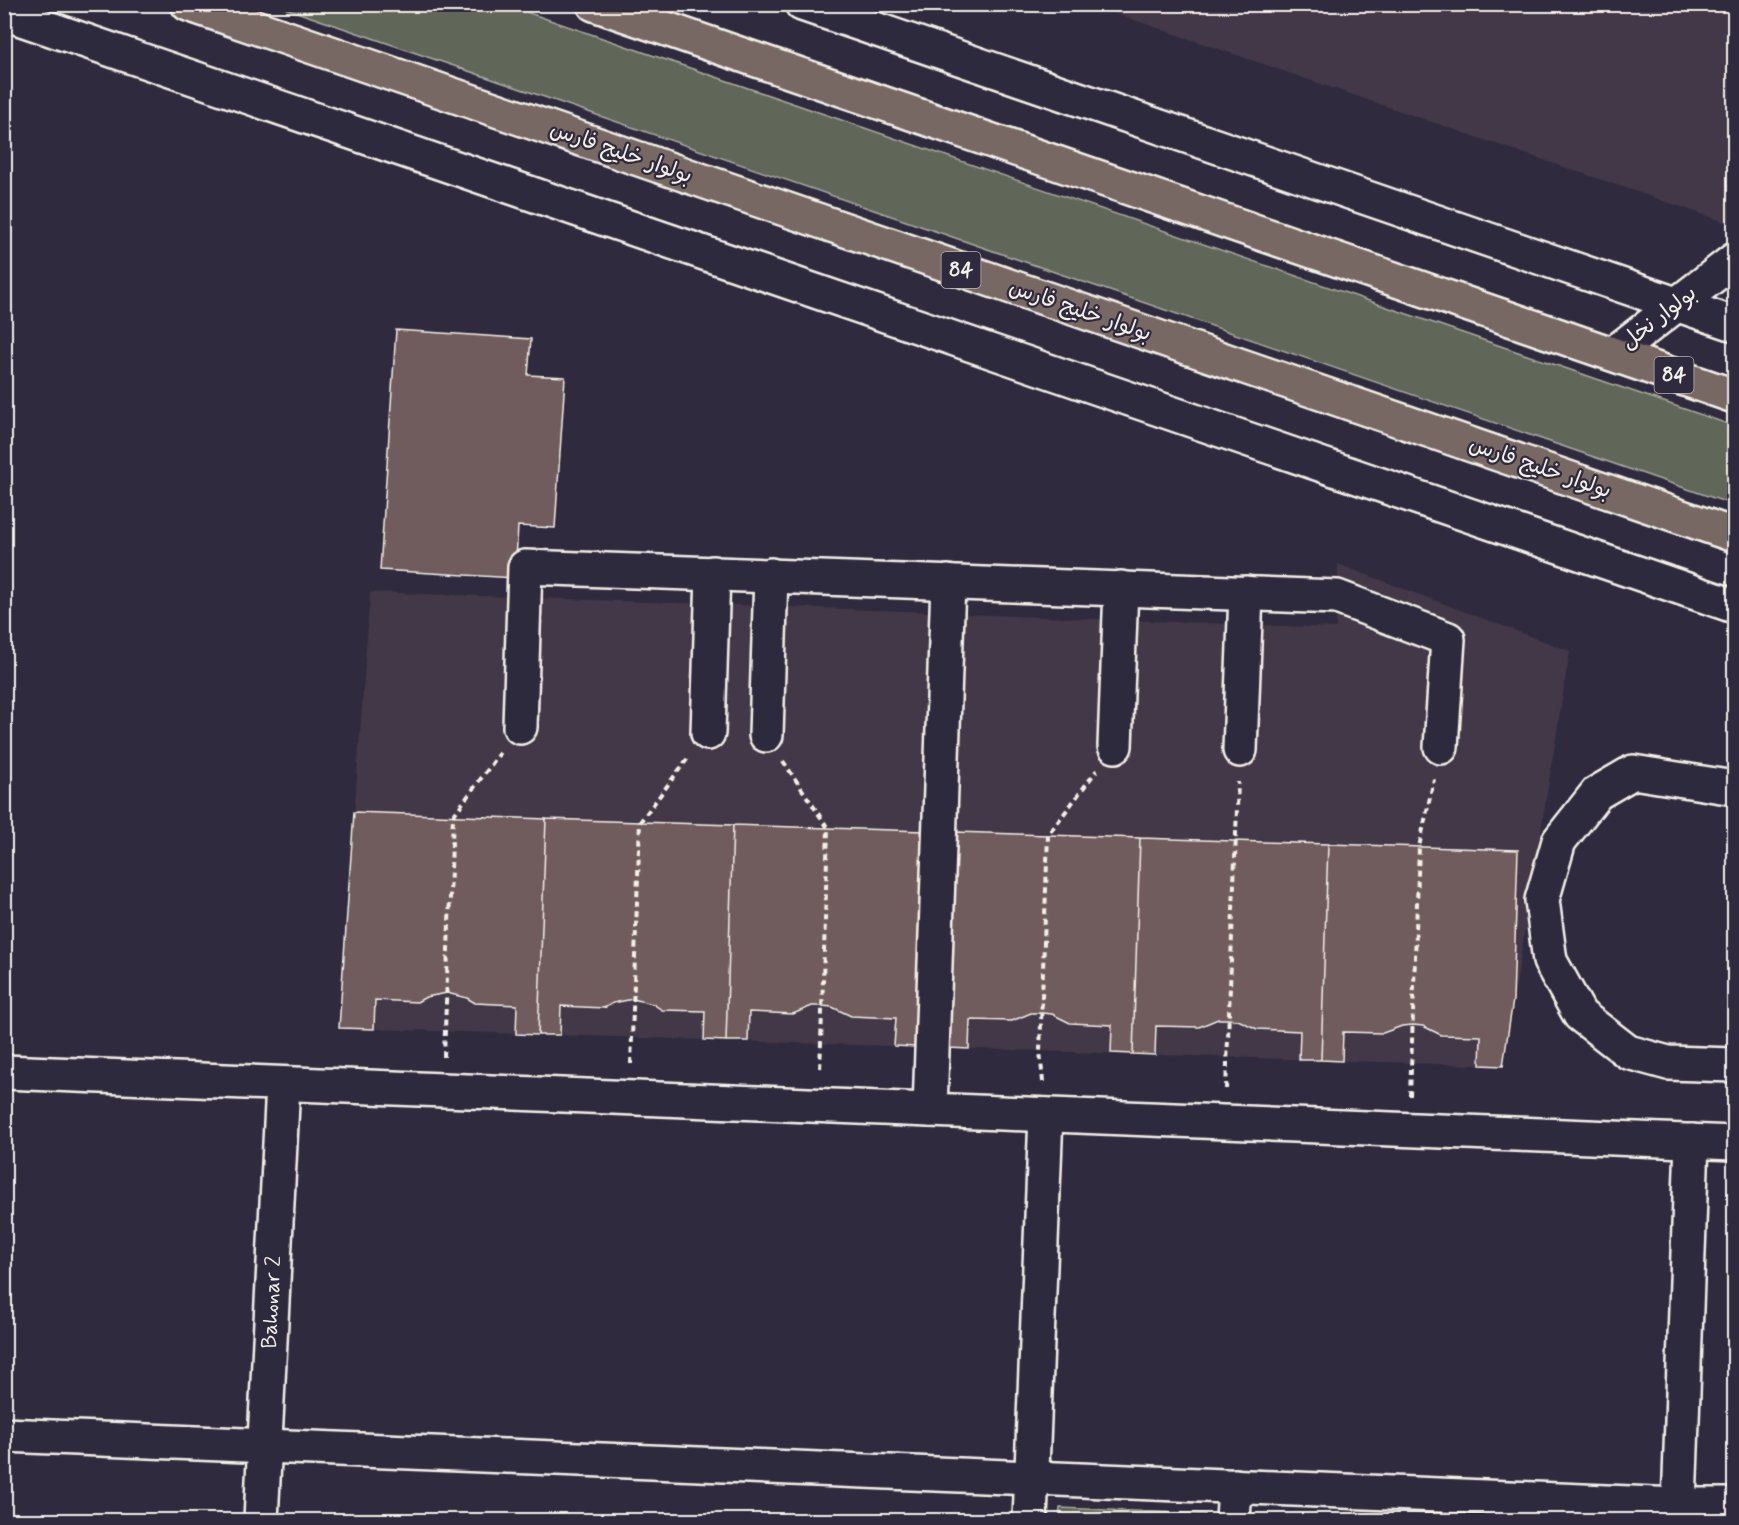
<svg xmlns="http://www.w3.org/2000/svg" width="1739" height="1525" font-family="Mynerve,'Playpen Sans Arabic',sans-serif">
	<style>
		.built { fill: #423947 }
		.green { fill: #616658; stroke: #aaaca0; stroke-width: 1.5 }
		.building { fill: #705c5d; stroke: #f4f1e8; stroke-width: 1.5 }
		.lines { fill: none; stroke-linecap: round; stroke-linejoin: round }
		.minor-casing { stroke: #f4f1e8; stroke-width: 38 }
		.highway-casing { stroke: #f4f1e8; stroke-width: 38 }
		.path { stroke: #f4f1e8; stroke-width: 4; stroke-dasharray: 6 4.5; stroke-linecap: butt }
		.minor { stroke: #2f2a3d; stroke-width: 33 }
		.highway { stroke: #776864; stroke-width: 33 }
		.labels { text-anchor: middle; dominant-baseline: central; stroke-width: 4.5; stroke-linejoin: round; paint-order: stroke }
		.shield { fill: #2f2a3d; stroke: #b9b5b5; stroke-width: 1.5 }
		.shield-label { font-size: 21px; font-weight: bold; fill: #f4f1e8 }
		.street-label { font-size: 22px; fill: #f4f1e8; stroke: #2f2a3d }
	</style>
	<rect width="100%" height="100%" fill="#2f2a3d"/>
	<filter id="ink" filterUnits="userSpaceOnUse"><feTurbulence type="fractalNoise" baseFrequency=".0167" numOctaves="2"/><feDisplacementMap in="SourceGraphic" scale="12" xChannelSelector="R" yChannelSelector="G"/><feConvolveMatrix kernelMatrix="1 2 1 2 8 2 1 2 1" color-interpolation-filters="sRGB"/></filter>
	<g filter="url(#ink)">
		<path class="built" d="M1090 5H1734V225L1602 180Z
			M1338 564 1570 651 1503 1066 948 1048 963 614 1336 628Z
			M370 592 931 612 916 1047 339 1028Z"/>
		<path class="green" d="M276 5H506L1734 426V505Z
			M1060 1508 1205 1514V1520H1059Z"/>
		<path class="building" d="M396 330 531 339 528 375 565 377 555 528 518 526 515 578 380 570Z
			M354 812 546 819 538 1035 516 1034 517 1005 475 1003 467 998 447 993 426 997 417 1002 375 1000 374 1029 339 1028Z
			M546 819 733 825 726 1041 704 1040 705 1011 662 1010 653 1004 633 999 613 1003 604 1008 561 1006 560 1035H538Z
			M733 825 924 831 916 1047 894 1046 896 1018 851 1016 832 1007 822 1006H812L793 1014 749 1012 748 1041H726Z
			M955 832 1140 838 1133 1054 1111 1053 1112 1025 1070 1023 1052 1014 1042 1013H1031L1012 1021 970 1020 969 1049 948 1048Z
			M1140 838 1328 844 1321 1060H1299L1300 1031 1257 1029 1238 1020 1228 1019H1218L1199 1027 1156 1026 1155 1055 1133 1054Z
			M1328 844 1518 850 1513 1000 1503 1066 1480 1065 1481 1036 1441 1035 1423 1026 1413 1025 1402 1026 1383 1033 1343 1032 1342 1061 1321 1060Z"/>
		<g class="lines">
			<defs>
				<g id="minor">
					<path d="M802 4 1734 324"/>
					<path d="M4 13 1734 606"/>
					<path d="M1613 354 1734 260"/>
					<path d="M520 727 525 567 1337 597 1448 639 1441 747"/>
					<path d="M708 733 713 573"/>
					<path d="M766 735 771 575"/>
					<path d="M1115 746 1121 588"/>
					<path d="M1240 750 1246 593"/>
					<path d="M1734 788 1633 772 1597 793 1559 841 1542 900 1550 961 1580 1015 1628 1052 1668 1063 1734 1065"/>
					<path d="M4 1072 1734 1143"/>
					<path d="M930 1110 948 582"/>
					<path d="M4 1435 1679 1505H1734"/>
					<path d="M1679 1505 1692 1141"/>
					<path id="s1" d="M261 1520 283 1084"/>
					<path d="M1030 1520 1046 1115"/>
					<path d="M1233 1520 1235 1486"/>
				</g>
				<path id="highway" d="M188 4 1734 535
					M594 4 1734 396"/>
			</defs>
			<use href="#minor" class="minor-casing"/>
			<use href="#highway" class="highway-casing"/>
			<path class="path" d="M783 761 828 828 820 1072
				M444 1057 453 816 500 753
				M631 1064 640 822 688 758
				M1043 1082 1040 1051 1048 835 1097 770
				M1226 1089 1238 782
				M1410 1096 1419 847 1434 779"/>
			<use href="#minor" class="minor"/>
			<use href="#highway" class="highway"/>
		</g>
	</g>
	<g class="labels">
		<g class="shield">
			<rect x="941.5" y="252" width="39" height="36" rx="4.5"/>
			<rect x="1654.5" y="357" width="39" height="36" rx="4.5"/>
		</g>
		<g class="shield-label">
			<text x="961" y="270">84</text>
			<text x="1674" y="375">84</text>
		</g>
		<g class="street-label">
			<text transform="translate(621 153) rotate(19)">بولوار خلیج فارس</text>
			<text transform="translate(1080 311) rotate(19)">بولوار خلیج فارس</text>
			<text transform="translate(1659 318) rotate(-38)">بولوار نخل</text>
			<text transform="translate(1540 468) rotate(19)">بولوار خلیج فارس</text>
			<text stroke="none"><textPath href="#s1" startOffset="218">Bahonar 2</textPath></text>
		</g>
	</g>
	<rect width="1739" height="1525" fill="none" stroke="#2f2a3d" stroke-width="24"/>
	<rect x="12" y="12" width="1715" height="1501" fill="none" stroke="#f4f1e8" stroke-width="2" filter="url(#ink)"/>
</svg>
